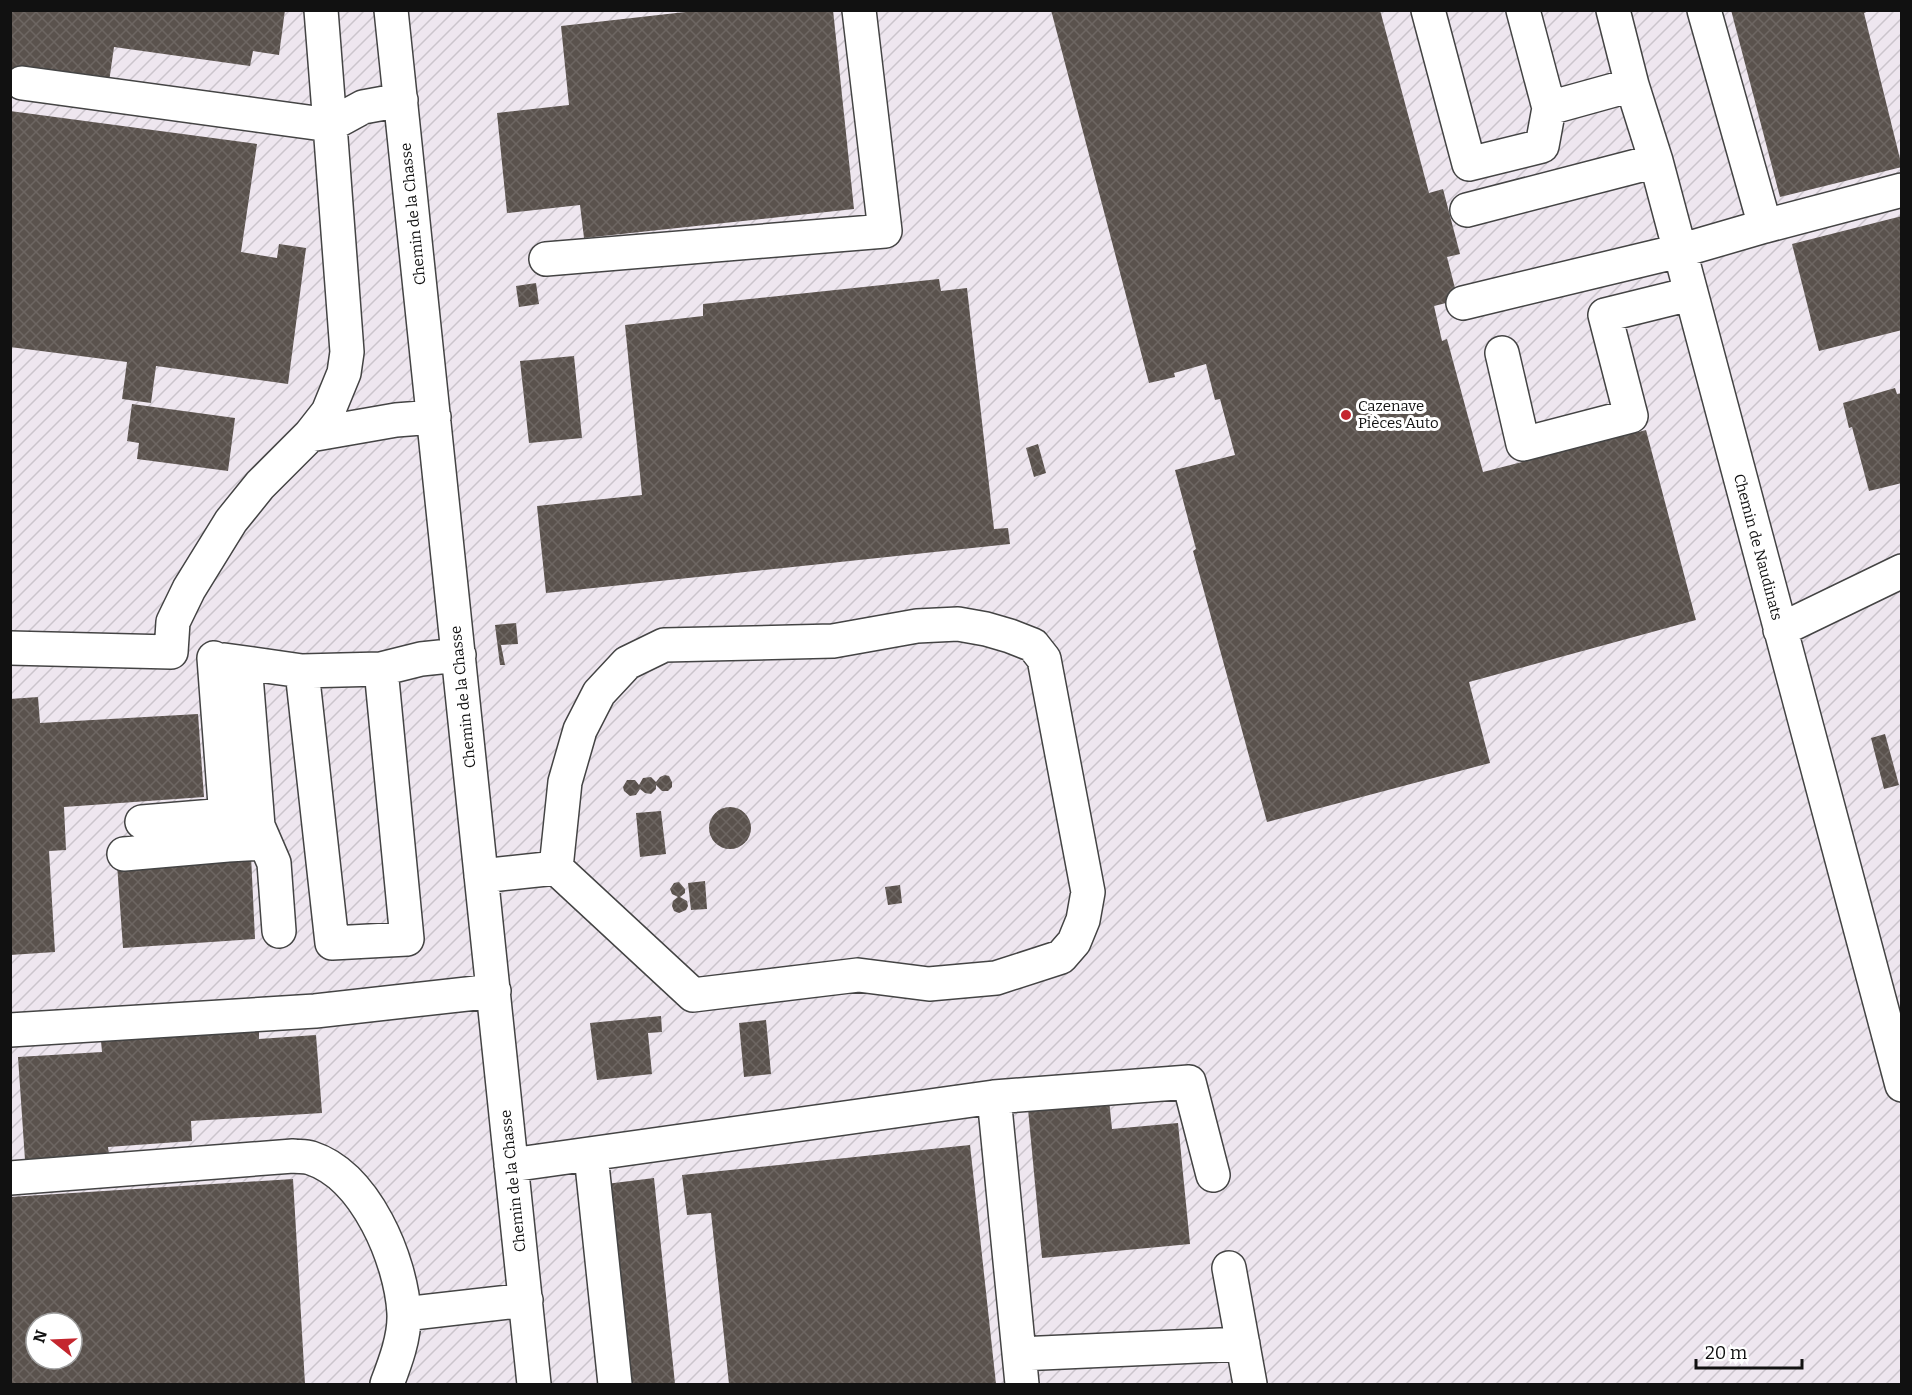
<svg xmlns="http://www.w3.org/2000/svg" width="1912" height="1395" font-family="Bitter,serif">
	<style>
		.industrial { fill: url(#industrial-furrows); fill-rule: evenodd }
		.building { fill: url(#building-cross-hatch); fill-rule: evenodd }
		.lines { fill: none; stroke-linecap: round; stroke-linejoin: round }
		.minor-casing { stroke: #444; stroke-width: 36 }
		.minor { stroke: #fff; stroke-width: 33 }
		.poi-dot { fill: #c4262e; stroke: #fff; stroke-width: 2 }
		.labels { text-anchor: middle; dominant-baseline: central; stroke-width: 6; stroke-linejoin: round; paint-order: stroke }
		.street-label { font-size: 15px; fill: #111; stroke: #fff }
		.poi-label { font-size: 15px; fill: #111; stroke: #fff; text-anchor: start }
	</style>
	<defs>
		<pattern id="industrial-furrows" width="10" height="10" patternUnits="userSpaceOnUse" patternTransform="scale(1.5)"><rect width="10" height="10" fill="#eee6ef"/><path d="M-1 1l2-2M0 10L10 0M9 11l2-2" fill="none" stroke="#cbc4cc"/></pattern>
		<pattern id="building-cross-hatch" width="8" height="8" patternUnits="userSpaceOnUse" patternTransform="scale(1.5)"><rect width="8" height="8" fill="#5a524d"/><path d="M0 0l8 8M0 8l8-8" fill="none" stroke="#6d6662"/></pattern>
	</defs>
	<rect width="100%" height="100%" fill="#fffdf5"/>
	<path class="industrial" d="M10 11H1901V1384H11ZM36 1323H72V1359H36Z"/>
	<path class="building" d="M10 10H285L279 55 253 51 250 66 114 47 109 82 10 69Z
		M703 10H833L854 209 584 238 580 205 507 213 497 113 569 105 561 26Z
		M1051 10H1380L1429 193 1443 189 1460 254 1447 257 1458 300 1434 306 1442 341 1447 339 1483 472 1646 430 1696 620 1469 682 1490 763 1267 822 1193 551 1196 549 1175 470 1235 455 1220 399 1215 400 1206 364 1174 373 1175 377 1149 383Z
		M1731 10H1871L1864 13 1902 167 1780 197Z
		M10 111 257 144 241 252 277 258 279 244 306 248 288 384 156 366 151 403 122 399 127 362 10 347Z
		M1902 216V330L1819 351 1792 244Z
		M939 279 941 291 967 288 994 529 1008 528 1010 544 546 593 537 506 642 495 625 325 703 316V304Z
		M536 283 539 304 519 307 516 286Z
		M574 356 582 438 529 443 520 361Z
		M1895 388 1897 394 1902 393V483L1869 491 1852 427 1849 428 1843 403Z
		M132 404 235 418 228 471 137 459 139 443 127 441Z
		M1038 444 1046 473 1034 477 1026 448Z
		M516 623 518 644 501 645 505 665H500L495 625Z
		M38 697 40 723 198 714 204 797 64 807 66 850 49 851 55 952 10 955V699Z
		M1885 734 1899 785 1884 789 1871 738Z
		M665 775 669 776 672 782V787L668 791H662L656 785V789L651 794 645 793 640 789 636 795 630 796 624 791 623 787 627 780H635L639 785 643 778 651 777 656 782 660 777Z
		M709 828a21 21 0 1 1 42 0a21 21 0 1 1-42 0Z
		M661 811 666 854 640 857 636 813Z
		M251 856 255 939 123 948 117 864Z
		M705 881 707 909 691 910 688 883Z
		M679 882 685 889V893L680 897 687 901 688 906 686 910 679 913 674 911 672 906 673 901 678 897 672 894 670 889 674 883Z
		M900 885 902 903 888 905 885 887Z
		M661 1016 662 1032 648 1033 652 1074 597 1080 590 1023Z
		M766 1020 771 1074 744 1077 739 1023Z
		M259 1031V1039L316 1035 322 1113 191 1121 192 1141 108 1147 109 1154 25 1160 18 1057 102 1052 101 1041Z
		M1109 1100 1112 1129 1178 1123 1190 1244 1042 1258 1028 1109Z
		M970 1145 996 1384H729L711 1213 687 1215 682 1175Z
		M654 1178 675 1384H627L606 1184Z
		M293 1179 305 1384H10V1197ZM36 1323H72V1359H36Z"/>
	<g class="lines">
		<defs>
			<path id="minor" d="M391 10 534 1384
				M1428 10 1469 164 1542 146 1549 108
				M1523 10 1549 108 1632 85
				M1613 10 1632 85 1656 161 1902 1085
				M1704 10 1765 226 1902 190
				M22 83 330 125 321 10
				M1467 210 1656 161
				M546 259 885 231 859 10
				M1463 303 1679 251 1765 226
				M1502 353 1523 444 1631 416 1605 315 1690 294
				M310 435 396 420 434 417
				M1780 630 1902 571
				M10 648 171 652 173 622 189 589 231 521 260 485 310 435 328 412 344 373 347 352 330 125 363 107 401 100
				M214 658 228 845 265 843
				M224 660 302 671
				M245 663 258 826 274 863 279 931
				M381 669 407 939 332 943 302 671Z
				M381 669 421 659 459 655
				M142 822 226 815
				M124 854 228 845
				M481 876 556 868 693 995 858 975 929 984 996 978 1061 957 1074 942 1083 920 1088 892 1044 659 1033 645 1010 636 986 629 958 624 917 626 833 641 664 645 627 663 599 693 580 730 565 782 556 868
				M10 1030 315 1011 494 991
				M591 1155 615 1384
				M511 1165 994 1097
				M10 1178 293 1156C298 1157 305 1156 311 1158 366 1176 401 1260 404 1313 405 1337 395 1363 387 1384
				M1229 1268 1250 1384
				M404 1314 526 1300
				M1019 1354 1243 1344
				M1022 1384 994 1097 1189 1082 1213 1175"/>
		</defs>
		<use href="#minor" class="minor-casing"/>
		<use href="#minor" class="minor"/>
	</g>
	<circle class="poi-dot" cx="1346" cy="415" r="6"/>
	<g class="labels">
		<g class="street-label">
			<text transform="translate(413 214) rotate(-96)">Chemin de la Chasse</text>
			<text transform="translate(1758 547) rotate(75)">Chemin de Naudinats</text>
			<text transform="translate(463 697) rotate(-96)">Chemin de la Chasse</text>
			<text transform="translate(513 1181) rotate(-96)">Chemin de la Chasse</text>
		</g>
		<g class="poi-label">
			<text x="1358" y="406">Cazenave<tspan x="1358" dy="17">Pièces Auto</tspan></text>
		</g>
	</g>
	<rect width="1912" height="1395" fill="none" stroke="#111111" stroke-width="24"/>
	<g transform="translate(54 1341) rotate(288)"><circle r="28" fill="#ffffff" stroke="#a0a0a0" stroke-width="1.5"/>
	<path d="M0-4.5L10 22L0 15L-10 22Z" fill="#c4262e"/>
	<text y="-9" font-size="16" font-weight="bold" text-anchor="middle" fill="#111111">N</text>
	</g>
	<path d="M1696 1359v9h106v-9" fill="none" stroke="#111111" stroke-width="3"/>
	<text x="1705" y="1359" font-size="18" fill="#111111" stroke="#ffffff" stroke-width="4.5" paint-order="stroke">20 m</text>
</svg>
